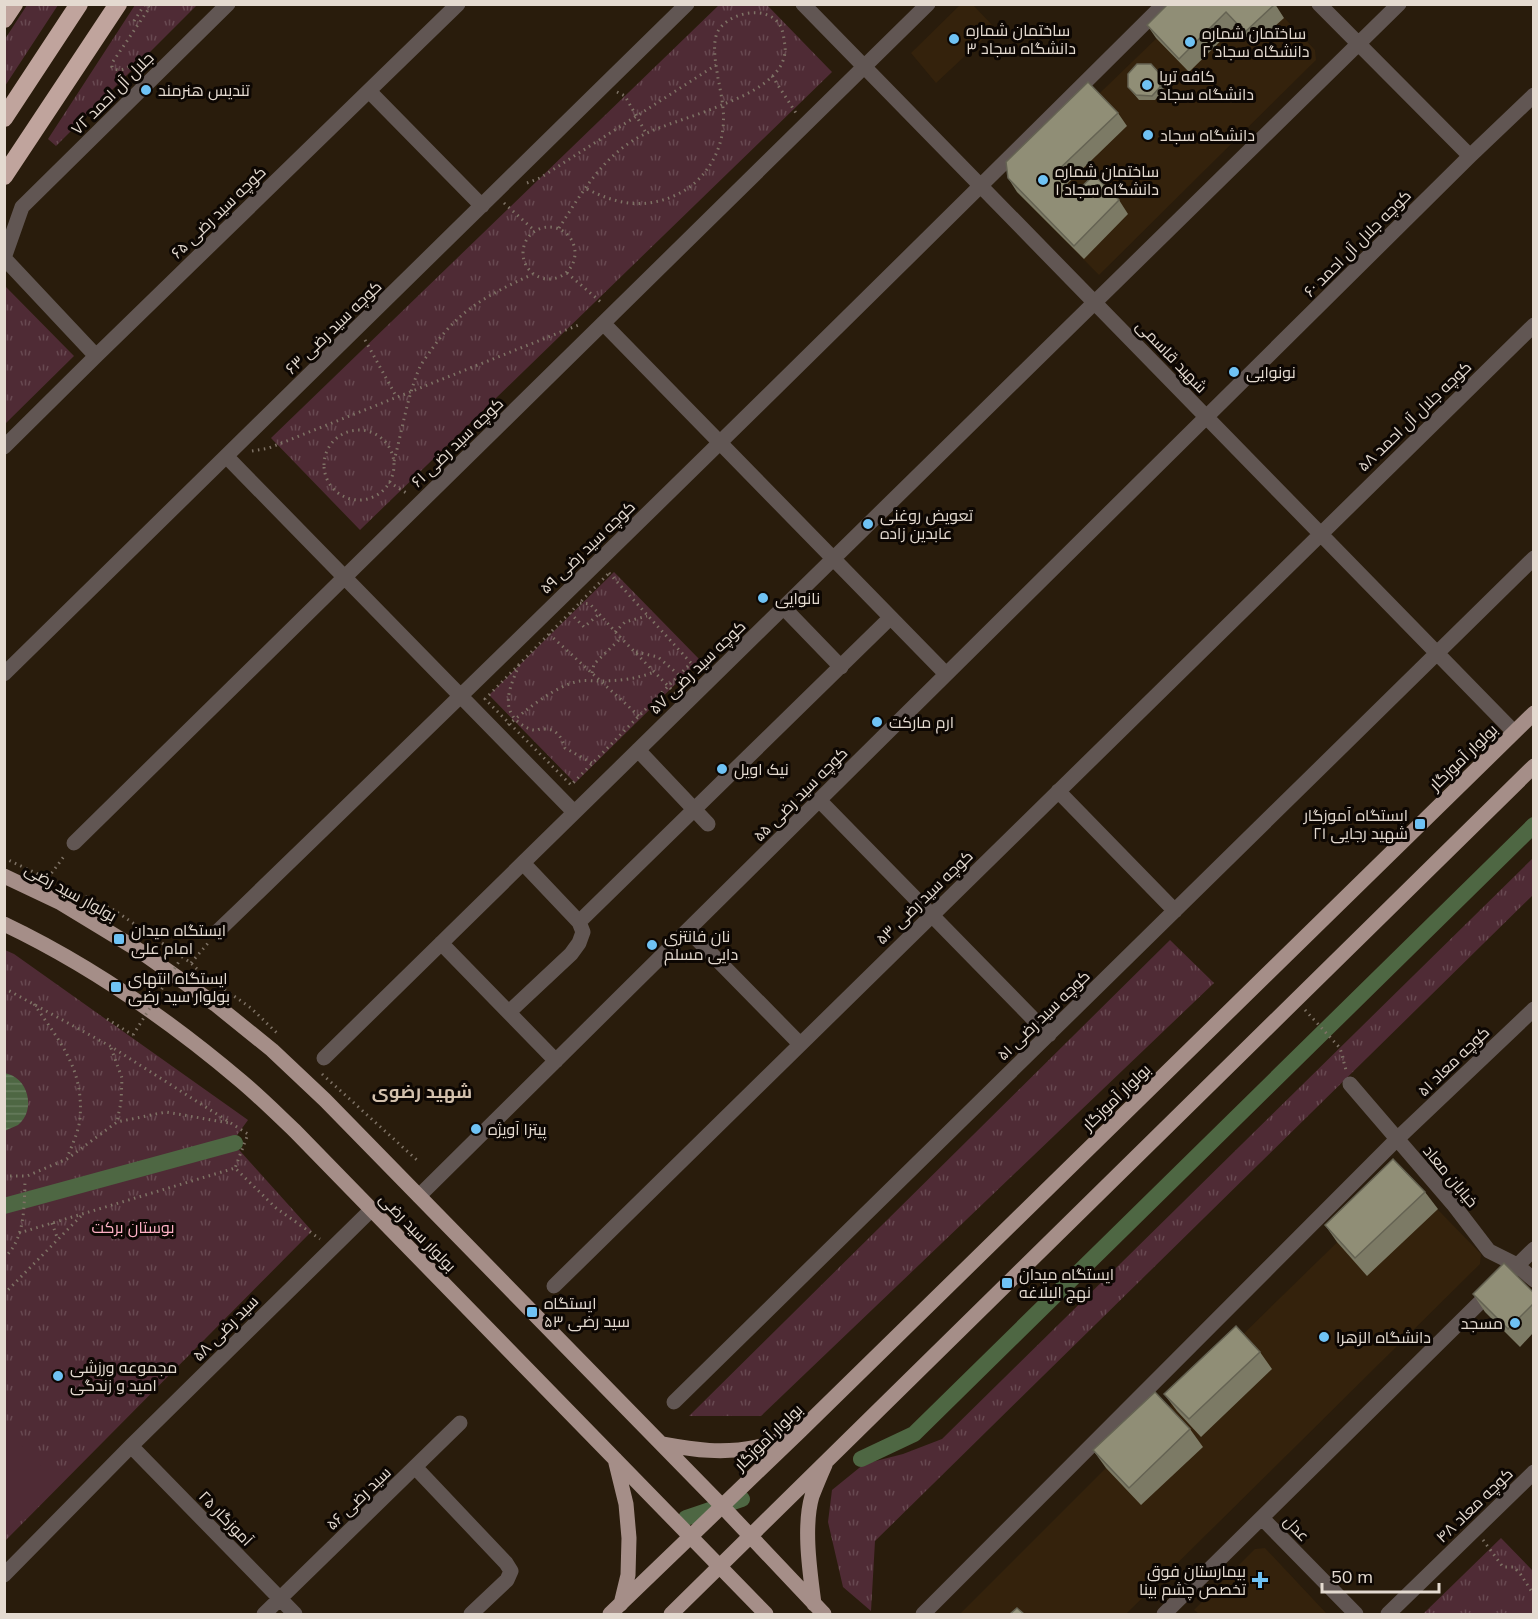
<svg xmlns="http://www.w3.org/2000/svg" width="1538" height="1619" font-family="Mulish,Cairo,sans-serif">
	<style>
		.built { fill: #34220c }
		.grass { fill: url(#grass-tufts) }
		.garden { fill: #4f2b35 }
		.water { fill: url(#water-rules) }
		.lines { fill: none; stroke-linecap: round; stroke-linejoin: round }
		.canal { stroke: #4e6743; stroke-width: 16 }
		.path { stroke: #7e7265; stroke-width: 3; stroke-dasharray: 1.5 4.5; stroke-linecap: butt }
		.minor { stroke: #615653; stroke-width: 15 }
		.major { stroke: #a58e88; stroke-width: 15 }
		.highway { stroke: #c0a49d; stroke-width: 18 }
		.path-bridge { stroke: #7e7265; stroke-width: 3; stroke-dasharray: 1.5 4.5; stroke-linecap: butt }
		.wall { fill: #7c7a65 }
		.shaded-wall { fill: #656353 }
		.building { fill: #908e76; stroke: #656353; stroke-width: 1.5 }
		.poi-dot { fill: #6fc2f4; stroke: #0d0703; stroke-width: 2 }
		.labels { text-anchor: middle; dominant-baseline: central; stroke-width: 6; stroke-linejoin: round; paint-order: stroke }
		.poi-label { font-size: 16px; fill: #e4dad0; stroke: #0d0703; text-anchor: start }
		.street-label { font-size: 16px; fill: #e4dad0; stroke: #0d0703 }
		.park-label { font-size: 16px; fill: #feb1c5; stroke: #0d0703 }
		.neighbourhood-label { font-size: 18px; font-weight: bold; fill: #d3c1ad; stroke: #0d0703 }
	</style>
	<defs>
		<pattern id="grass-tufts" width="24" height="20" patternUnits="userSpaceOnUse" patternTransform="scale(1.5)"><rect width="24" height="20" fill="#4f2b35"/><path d="M3 7l-1-3M5 7V3M7 7l1-3M15 17l-1-3M17 17v-4M19 17l1-3" fill="none" stroke="#684951"/></pattern>
		<pattern id="water-rules" width="6" height="5" patternUnits="userSpaceOnUse" patternTransform="scale(1.5)"><rect width="6" height="5" fill="#4e6743"/><path d="M0 2.5h6" fill="none" stroke="#677c5d"/></pattern>
	</defs>
	<rect width="100%" height="100%" fill="#291c0c"/>
	<path class="built" d="M961 4 973 5 995 28 936 83 911 53Z
		M1191 5H1272L1315 50 1316 60 1099 275 1017 192 1015 175Z
		M1405 1176 1481 1254 1480 1264 1126 1614H960L1106 1468Z
		M1265 1548 1327 1614H1199L1194 1610 1255 1549Z"/>
	<path class="grass" d="M27 5H58L5 86V39Z
		M135 5H197L56 146 48 139Z
		M719 5H767L832 72 360 530 271 438Z
		M5 286 74 356 5 424Z
		M614 572 700 660 575 783 489 695Z
		M1533 858V895L875 1541 871 1611 843 1587 828 1522 832 1490 864 1464 903 1454 942 1439Z
		M1170 940 1214 983 761 1416H689Z
		M5 950 14 954 248 1120 232 1142 312 1231 5 1541Z
		M1501 1538 1533 1571V1614H1423Z"/>
	<path class="garden" d="M5 1428 57 1483 5 1533Z"/>
	<path class="water" d="M4 1073C28 1076 37 1110 18 1125 14 1127 8 1129 5 1131Z"/>
	<g class="lines">
		<path class="canal" d="M4 1206 235 1143
			M861 1459 914 1434 1534 825
			M686 1518 742 1499"/>
		<path class="path" d="M134 21 145 4
			M137 74 130 66C123 70 118 72 112 67V63L150 7 146 4
			M772 76 796 113
			M617 92 625 96 646 133
			M527 183 540 178 716 65
			M504 203 535 231
			M523 253a26 26 0 1 1 52 0a26 26 0 1 1-52 0Z
			M559 228C583 191 605 152 647 133 672 122 699 115 724 104 747 95 788 77 785 46 784 39 783 29 779 24 766 4 726 13 717 33 712 46 716 65 718 78 721 94 725 111 723 128 720 157 702 183 676 195 643 210 616 204 585 188
			M567 273 602 303
			M365 340 396 396
			M324 465a35 35 0 1 1 70 0a35 35 0 1 1-70 0Z
			M252 451 269 448 581 324
			M394 461C402 431 407 398 419 369 422 362 428 355 432 349 459 309 490 294 533 274
			M389 482 408 494
			M609 573 691 663 571 785 485 699Z
			M580 603 590 604 621 638 676 694
			M570 613 584 627 599 614
			M615 632 625 622 647 616
			M549 634 639 716
			M636 652 658 657 679 675
			M519 665C512 683 500 705 517 721 522 725 527 729 534 730 540 731 536 729 543 729 556 728 562 737 565 748L592 763
			M592 673 594 664 621 638
			M508 725C526 710 556 685 580 681 586 680 593 681 599 681 617 681 637 679 654 672
			M4 858 114 910 191 963 201 973 251 1008 279 1035
			M48 878 65 855
			M191 963 209 942
			M4 988 110 1046 248 1134 235 1168
			M34 1004C60 1042 84 1069 80 1118 79 1131 72 1145 67 1158
			M1305 1010 1340 1048 1346 1070
			M107 1019 133 1035
			M111 1048 122 1078 121 1102 117 1122
			M322 1074 418 1161
			M4 1176H27L67 1159 117 1122 166 1112 229 1123
			M52 1223 58 1240
			M19 1233 235 1168 276 1208 320 1239
			M4 1258C25 1239 24 1208 25 1182
			M4 1294 83 1214
			M1483 1540 1503 1567H1514L1521 1575 1534 1595"/>
		<path class="minor" d="M803 4 1514 732
			M1319 4 1470 156
			M369 91 482 206
			M4 258 22 207 228 4
			M4 258 96 356
			M603 323 946 674
			M4 447 96 356 458 4
			M227 457 574 812
			M783 607 841 667
			M4 674 687 4
			M638 750 708 824
			M1058 791 1175 911
			M819 800 1049 1035
			M74 843 928 4
			M579 922 890 618
			M688 930 800 1044
			M217 932C535 625 850 316 1164 4
			M441 943 556 1061
			M509 1012 571 954 579 943 583 932 579 922 523 863
			M324 1058 1399 4
			M1350 1084 1453 1204 1489 1251 1517 1265 1534 1280
			M419 1196 1470 156 1534 95
			M554 1286 1534 325
			M674 1402 1534 558
			M131 1446 295 1614
			M415 1467 506 1563 511 1571 507 1580 471 1614
			M1262 1518 1356 1614
			M4 1575 131 1446 371 1210
			M264 1614 460 1423
			M923 1614 1397 1139 1534 1009
			M1164 1614 1534 1249
			M1388 1614 1534 1472"/>
		<path class="major" d="M4 876 61 903 140 951 215 1004 272 1050 325 1100 722 1506 824 1614
			M4 924C90 965 169 1020 241 1081 260 1097 277 1114 295 1131L766 1614
			M662 1444C695 1450 723 1454 757 1447 769 1445 781 1439 793 1434
			M615 1459 626 1504 629 1538 628 1575 621 1604
			M814 1604C810 1572 803 1527 812 1496 816 1486 820 1476 825 1465
			M610 1614 799 1432 1534 713
			M671 1614 1534 766"/>
		<path class="highway" d="M4 19 14 4
			M4 118 79 4
			M4 176 118 4"/>
		<path class="path-bridge" d="M133 1035 180 960"/>
	</g>
	<path class="wall" d="M1275 4 1284 18 1254 45 1236 26 1189 72 1156 38 1147 25Z
		M1164 79 1163 92 1155 100H1139L1128 87Z
		M1118 113 1127 126 1067 184 1075 193 1119 200 1128 214 1084 259 1017 192 1008 178Z
		M1425 1192 1438 1209 1367 1276 1337 1242 1325 1225Z
		M1533 1292V1333L1520 1347 1485 1312 1473 1294Z
		M1260 1352 1272 1369 1201 1437 1177 1411 1164 1394Z
		M1190 1429 1203 1447 1141 1505 1106 1468 1093 1450Z"/>
	<path class="shaded-wall" d="M1160 74 1164 79 1163 92 1160 87Z"/>
	<path class="building" d="M1168 4H1275L1245 32 1226 12 1179 59 1147 25Z
		M1137 64H1151L1160 74V87L1152 96 1136 95 1128 87V74Z
		M1088 82 1118 113 1056 172 1075 193 1094 175 1119 200 1074 246 1008 178 1006 162Z
		M1393 1159 1425 1192 1355 1258 1325 1225Z
		M1504 1263 1533 1292V1304L1508 1329 1473 1294Z
		M1236 1326 1260 1352 1189 1419 1164 1394Z
		M1155 1392 1190 1429 1129 1488 1093 1450Z
		M1017 1608 1024 1614H1010Z"/>
	<g class="poi-dot">
		<circle cx="954" cy="39" r="6"/>
		<circle cx="1190" cy="42" r="6"/>
		<circle cx="1147" cy="85" r="6"/>
		<circle cx="146" cy="90" r="6"/>
		<circle cx="1148" cy="135" r="6"/>
		<circle cx="1043" cy="180" r="6"/>
		<circle cx="1234" cy="372" r="6"/>
		<circle cx="868" cy="524" r="6"/>
		<circle cx="763" cy="598" r="6"/>
		<circle cx="877" cy="722" r="6"/>
		<circle cx="722" cy="769" r="6"/>
		<rect x="1414" y="818" width="12" height="12" rx="3"/>
		<rect x="113" y="933" width="12" height="12" rx="3"/>
		<circle cx="652" cy="945" r="6"/>
		<rect x="110" y="981" width="12" height="12" rx="3"/>
		<circle cx="476" cy="1129" r="6"/>
		<rect x="1001" y="1277" width="12" height="12" rx="3"/>
		<rect x="526" y="1306" width="12" height="12" rx="3"/>
		<circle cx="1515" cy="1323" r="6"/>
		<circle cx="1324" cy="1337" r="6"/>
		<circle cx="58" cy="1376" r="6"/>
		<path d="M1257 1571h6v6h6v6h-6v6h-6v-6h-6v-6h6z"/>
	</g>
	<g class="labels">
		<g class="poi-label">
			<text x="966" y="30">ساختمان شماره<tspan x="966" dy="18">۳ دانشگاه سجاد</tspan></text>
			<text x="1202" y="33">ساختمان شماره<tspan x="1202" dy="18">۲ دانشگاه سجاد</tspan></text>
			<text x="1159" y="76">کافه تریا<tspan x="1159" dy="18">دانشگاه سجاد</tspan></text>
			<text x="158" y="90">تندیس هنرمند</text>
			<text x="1160" y="135">دانشگاه سجاد</text>
			<text x="1055" y="171">ساختمان شماره<tspan x="1055" dy="18">۱ دانشگاه سجاد</tspan></text>
			<text x="1246" y="372">نونوایی</text>
			<text x="880" y="515">تعویض روغنی<tspan x="880" dy="18">عابدین زاده</tspan></text>
			<text x="775" y="598">نانوایی</text>
			<text x="889" y="722">ارم مارکت</text>
			<text x="734" y="769">نیک اویل</text>
			<text x="1408" y="815" text-anchor="end">ایستگاه آموزگار<tspan x="1408" dy="18">شهید رجایی ۲۱</tspan></text>
			<text x="131" y="930">ایستگاه میدان<tspan x="131" dy="18">امام علی</tspan></text>
			<text x="664" y="936">نان فانتزی<tspan x="664" dy="18">دایی مسلم</tspan></text>
			<text x="128" y="978">ایستگاه انتهای<tspan x="128" dy="18">بولوار سید رضی</tspan></text>
			<text x="488" y="1129">پیتزا آویژه</text>
			<text x="1019" y="1274">ایستگاه میدان<tspan x="1019" dy="18">نهج البلاغه</tspan></text>
			<text x="544" y="1303">ایستگاه<tspan x="544" dy="18">سید رضی ۵۳</tspan></text>
			<text x="1503" y="1323" text-anchor="end">مسجد</text>
			<text x="1336" y="1337">دانشگاه الزهرا</text>
			<text x="70" y="1367">مجموعه ورزشی<tspan x="70" dy="18">امید و زندگی</tspan></text>
			<text x="1246" y="1571" text-anchor="end">بیمارستان فوق<tspan x="1246" dy="18">تخصص چشم بینا</tspan></text>
		</g>
		<g class="street-label">
			<text transform="translate(112 93) rotate(-45)">جلال آل احمد ۷۲</text>
			<text transform="translate(218 212) rotate(-44)">کوچه سید رضی ۶۵</text>
			<text transform="translate(1357 243) rotate(-45)">کوچه جلال آل احمد ۶۰</text>
			<text transform="translate(333 327) rotate(-44)">کوچه سید رضی ۶۳</text>
			<text transform="translate(1172 356) rotate(46)">شهید قاسمی</text>
			<text transform="translate(1414 416) rotate(-44)">کوچه جلال آل احمد ۵۸</text>
			<text transform="translate(457 442) rotate(-44)">کوچه سید رضی ۶۱</text>
			<text transform="translate(587 547) rotate(-44)">کوچه سید رضی ۵۹</text>
			<text transform="translate(697 667) rotate(-44)">کوچه سید رضی ۵۷</text>
			<text transform="translate(1463 757) rotate(-44)">بولوار آموزگار</text>
			<text transform="translate(800 794) rotate(-45)">کوچه سید رضی ۵۵</text>
			<text transform="translate(71 892) rotate(29)">بولوار سید رضی</text>
			<text transform="translate(924 897) rotate(-44)">کوچه سید رضی ۵۳</text>
			<text transform="translate(1043 1015) rotate(-44)">کوچه سید رضی ۵۱</text>
			<text transform="translate(1453 1061) rotate(-44)">کوچه معاد ۵۱</text>
			<text transform="translate(1116 1097) rotate(-44)">بولوار آموزگار</text>
			<text transform="translate(1451 1176) rotate(50)">خیابان معاد</text>
			<text transform="translate(418 1232) rotate(46)">بولوار سید رضی</text>
			<text transform="translate(225 1328) rotate(-45)">سید رضی ۵۸</text>
			<text transform="translate(768 1437) rotate(-44)">بولوار آموزگار</text>
			<text transform="translate(358 1498) rotate(-44)">سید رضی ۵۶</text>
			<text transform="translate(1474 1505) rotate(-44)">کوچه معاد ۴۸</text>
			<text transform="translate(226 1518) rotate(46)">آموزگار ۲۵</text>
			<text transform="translate(1297 1528) rotate(46)">عدل</text>
		</g>
		<g class="park-label">
			<text x="133" y="1227">بوستان برکت</text>
		</g>
		<g class="neighbourhood-label">
			<text x="422" y="1091">شهید رضوی</text>
		</g>
	</g>
	<rect width="1538" height="1619" fill="none" stroke="#e4dad0" stroke-width="12"/>
	<path d="M1322 1583v9h117v-9" fill="none" stroke="#e4dad0" stroke-width="3"/>
	<text x="1331" y="1583" font-size="18" fill="#e4dad0" stroke="#0d0703" stroke-width="4.5" paint-order="stroke">50 m</text>
</svg>
